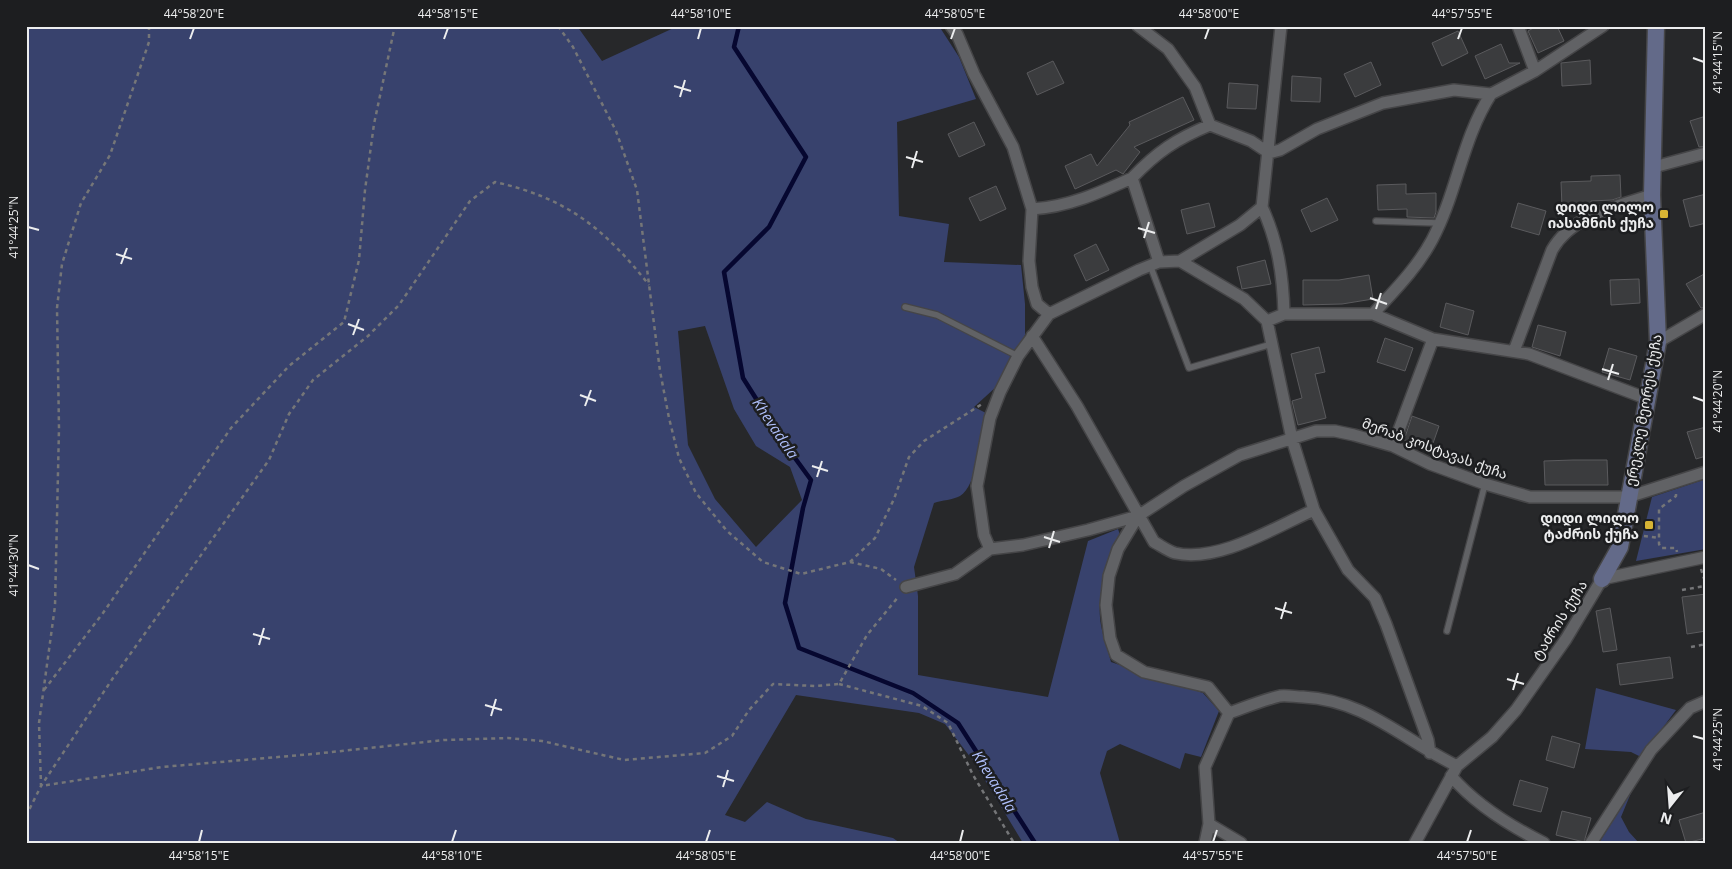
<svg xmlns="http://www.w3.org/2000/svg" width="1732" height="869" font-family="'Open Sans','Noto Sans Georgian',sans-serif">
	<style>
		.green { fill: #38426d; fill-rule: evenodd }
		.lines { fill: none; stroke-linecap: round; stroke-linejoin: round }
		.stream { stroke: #060730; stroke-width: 4.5 }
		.building { fill: #3b3c3e; stroke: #5a5a5d }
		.lane-casing { stroke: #454547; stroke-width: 8 }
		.street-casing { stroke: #454547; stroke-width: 14 }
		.secondary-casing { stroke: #454547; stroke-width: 19 }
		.path { stroke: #757678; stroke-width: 2.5; stroke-dasharray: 4 4; stroke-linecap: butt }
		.lane { stroke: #616265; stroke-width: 5.5 }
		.street { stroke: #616265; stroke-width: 11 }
		.secondary { stroke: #636a89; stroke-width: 16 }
		.ticks { fill: none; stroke: #ecedee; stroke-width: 2 }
		.poi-dot { fill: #d7b434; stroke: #1d1e20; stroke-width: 2 }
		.labels { text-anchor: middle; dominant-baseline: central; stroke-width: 5; stroke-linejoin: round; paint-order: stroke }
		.poi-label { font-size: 14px; font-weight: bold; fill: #ecedee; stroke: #1d1e20; text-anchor: end }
		.street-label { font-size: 14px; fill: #ecedee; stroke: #1d1e20 }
		.water-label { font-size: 15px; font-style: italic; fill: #afbffb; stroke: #1d1e20 }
		.neatline { fill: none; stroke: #ecedee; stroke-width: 2 }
		.ticks-label { font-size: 12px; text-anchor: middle; fill: #ecedee }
	</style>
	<rect width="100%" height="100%" fill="#27282a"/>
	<path class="green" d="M26 26H577L602 61 678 26H939L959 57 976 99 897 122 899 216 949 224 944 262 1021 265 1025 304V335L996 387 974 407 986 413C983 431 977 487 960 496 953 500 942 500 934 503L914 567 918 596V675L1048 697 1088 541 1118 529 1120 535C1106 557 1096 599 1101 625 1103 637 1108 650 1111 662L1203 693 1219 711 1201 757 1185 753 1180 769 1120 744 1107 751 1100 773 1120 843H1023L974 762 945 724 919 713 796 695 725 815 745 822 767 802 806 819 893 838 900 843H26ZM705 326 734 409 756 446 790 467 802 500 756 547 715 499 688 445 678 331Z
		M1706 479V549L1636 561 1652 497Z
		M1596 688 1676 710 1641 757 1631 752 1585 749Z
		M1633 788 1621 817 1629 832 1639 843H1599Z"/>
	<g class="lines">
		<path class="stream" d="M739 26 734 47 806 157 769 227 724 272 743 378 784 443 811 480 803 508 785 603 799 648 913 693 958 723 1035 843"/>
	</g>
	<path class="building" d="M1537 26H1557L1564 41 1538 53 1528 31Z
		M1458 31 1468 53 1442 66 1432 43Z
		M1501 44 1509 63H1520L1485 79 1475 56Z
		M1590 60 1591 84 1562 86 1561 63Z
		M1053 61 1064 83 1037 95 1027 73Z
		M1371 62 1381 85 1355 97 1344 74Z
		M1292 76 1321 78 1320 102 1291 101Z
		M1229 83 1258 85 1256 109 1227 108Z
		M1183 97 1194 120 1134 147 1140 152 1123 174 1116 170 1075 189 1065 166 1091 154 1097 166 1130 125 1129 122Z
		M1706 116V146L1699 147 1690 121Z
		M974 122 985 145 959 157 948 134Z
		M1620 175 1621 197 1612 200 1591 201V206L1562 207 1561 182 1591 181V176Z
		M1406 184V194L1436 193V212L1434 218 1407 217V209L1378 210 1377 185Z
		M996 186 1006 209 980 221 969 198Z
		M1706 194V223L1690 227 1683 200Z
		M1327 198 1338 220 1311 232 1301 210Z
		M1209 203 1215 227 1187 234 1181 210Z
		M1518 203 1546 211 1539 235 1511 227Z
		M1096 244 1109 270 1086 281 1074 255Z
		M1265 260 1271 284 1242 289 1237 267Z
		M1706 273V307L1701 308 1686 284Z
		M1369 275 1373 299 1342 304 1303 305V280H1339Z
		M1639 279 1640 303 1611 305 1610 280Z
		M1446 303 1474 311 1468 335 1440 327Z
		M1538 325 1566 332 1560 356 1532 347Z
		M1385 338 1413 348 1405 371 1377 362Z
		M1319 347 1325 372 1315 374 1326 418 1298 425 1292 401 1302 398 1291 354Z
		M1609 348 1637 356 1630 380 1602 372Z
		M1412 416 1439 426 1431 449 1404 440Z
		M1706 427V456L1696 459 1687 432Z
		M1573 460H1607L1608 485H1545L1544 461Z
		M1706 594V631L1687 634 1682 597Z
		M1610 608 1617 650 1603 652 1596 611Z
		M1670 657 1673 678 1620 685 1617 664Z
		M1552 736 1580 744 1574 768 1546 760Z
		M1520 780 1548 788 1541 812 1513 805Z
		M1562 811 1591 818 1584 842 1556 835Z
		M1706 812V838L1686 843 1679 820Z"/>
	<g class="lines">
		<defs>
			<path id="lane" d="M1376 221 1439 223
				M1150 265 1189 368 1272 344
				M905 307 937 315 1018 356
				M1447 631 1485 484"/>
			<path id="street" d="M951 26 957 34 974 74 1013 147 1032 209 1029 261 1032 287 1037 304 1049 314
				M1138 26 1168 49 1195 87 1210 125 1251 141 1269 153
				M1518 26 1535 71
				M1269 153 1280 150 1317 129 1383 103 1454 90 1491 94 1535 71 1603 26
				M1654 167 1706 153
				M1262 207C1278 242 1283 275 1284 314
				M1032 209C1068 207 1099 193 1132 178
				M1180 261 1244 299 1267 321 1292 439 1314 510 1348 570 1375 598 1386 624 1428 740 1430 753
				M1159 262 1132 178C1157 152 1176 139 1210 125
				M1373 314C1395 290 1417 268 1432 240 1457 193 1462 139 1491 94
				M1267 321 1284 314H1373L1433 339 1529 354 1648 399
				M1032 336 1077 406 1154 542C1160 545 1168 551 1175 553 1219 563 1275 527 1314 510
				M1658 342 1706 314
				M1514 351 1552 250C1572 215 1616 207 1652 195
				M1393 446 1433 339
				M1138 516 1118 549 1109 576 1106 605 1110 638 1116 655 1144 672 1208 687 1229 713
				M990 549 984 535 977 486 990 418 1000 392 1018 356 1049 314 1139 270 1159 262 1180 261 1240 225 1262 207 1281 26
				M906 587 955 574 990 549 1023 545 1088 530 1138 516 1184 486 1240 455 1316 431H1335L1354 435 1393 446 1430 464 1485 484 1530 497H1628L1706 472
				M1229 713C1246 707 1263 700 1280 696 1287 695 1296 697 1303 697 1366 700 1403 740 1457 766
				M1451 776C1476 805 1510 826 1544 843
				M1209 824 1241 843
				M1205 843 1209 824 1205 767 1229 713
				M1415 843 1457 766 1492 737 1516 710 1566 639 1602 579 1706 557
				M1591 843 1651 750 1690 708 1706 701"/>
			<path id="secondary" d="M1602 579 1620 547 1658 342 1652 195 1656 26"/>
		</defs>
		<use href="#lane" class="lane-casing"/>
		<use href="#street" class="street-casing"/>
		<use href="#secondary" class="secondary-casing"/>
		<path class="path" d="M149 26V42L110 155 81 203 62 264 57 308 59 428 55 606 39 723 41 786 162 767 313 754 444 740 508 738 542 741 624 760 705 753 732 736 749 710 773 684 815 686 839 684 867 635 899 596
			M558 26 573 47 616 131 637 190 660 371 669 418 679 458 696 493 727 531 763 562 801 574 850 562 881 569 896 580
			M1676 494V496L1659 509V544L1661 548H1676L1677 552
			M1636 535 1659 538
			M850 562 875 538 894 499 909 457 924 441 982 404
			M1701 569 1706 585
			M1682 590 1705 586
			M1691 647 1706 644
			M839 684 922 706 948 723 973 775 1014 843
			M44 690 103 613 231 428 289 366 344 322 359 260 365 190 374 124 394 30 397 26
			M26 816 41 786 113 678 269 460 289 414 313 380 368 336 399 305 470 201 495 182C567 198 605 229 649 285"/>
		<use href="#lane" class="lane"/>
		<use href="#street" class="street"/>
		<use href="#secondary" class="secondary"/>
	</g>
	<path class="ticks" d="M190 39 194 28M444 39 448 28M698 39 701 28M951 39 955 28M1205 39 1209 28M1458 39 1462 28M1693 58 1704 62M674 86 691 91M680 97 685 80M906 157 923 162M912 168 917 151M28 227 39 230M1138 228 1155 233M1144 238 1149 222M116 254 132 259M121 264 127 248M1370 298 1387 304M1376 309 1381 293M348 324 364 330M353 335 359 319M1602 369 1619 374M1608 380 1613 364M580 395 596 401M1693 397 1704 401M585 406 591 390M812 466 828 471M817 477 822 461M1044 537 1060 542M1049 548 1054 531M28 565 39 569M1275 608 1292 613M1281 619 1286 602M253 634 270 639M259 645 264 628M1507 679 1524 684M1513 690 1518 673M485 705 502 710M491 716 496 699M1693 736 1704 739M717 776 734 781M723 787 728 770M199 842 202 830M452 842 456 830M706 842 710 830M960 842 963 830M1213 842 1217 830M1467 842 1471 830"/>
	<g class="poi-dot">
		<rect x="1659" y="209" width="10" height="10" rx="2.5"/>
		<rect x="1644" y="520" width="10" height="10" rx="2.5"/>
	</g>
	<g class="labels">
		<g class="poi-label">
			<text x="1654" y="206">დიდი ლილო<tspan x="1654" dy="16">იასამნის ქუჩა</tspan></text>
			<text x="1639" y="517">დიდი ლილო<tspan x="1639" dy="16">ტაძრის ქუჩა</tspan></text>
		</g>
		<g class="street-label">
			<text transform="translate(1643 410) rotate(-80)">ერეკლე მეორეს ქუჩა</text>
			<text transform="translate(1435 448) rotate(20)">მერაბ კოსტავას ქუჩა</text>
			<text transform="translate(1559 620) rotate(-58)">ტაძრის ქუჩა</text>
		</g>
		<g class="water-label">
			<text transform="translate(776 428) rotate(56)">Khevadala</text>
			<text transform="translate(995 781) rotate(58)">Khevadala</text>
		</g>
	</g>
	<rect width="1732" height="869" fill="none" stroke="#1d1e20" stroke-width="55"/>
	<g transform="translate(1670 806) rotate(197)" stroke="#1d1e20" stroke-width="4" paint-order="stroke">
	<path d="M0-4L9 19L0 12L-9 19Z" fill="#ecedee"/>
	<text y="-8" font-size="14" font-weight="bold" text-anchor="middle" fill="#ecedee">N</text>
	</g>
	<rect x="28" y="28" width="1676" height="814" class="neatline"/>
	<g class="ticks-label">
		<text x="194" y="18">44°58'20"E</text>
		<text x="448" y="18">44°58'15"E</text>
		<text x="701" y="18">44°58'10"E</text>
		<text x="955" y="18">44°58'05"E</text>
		<text x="1209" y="18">44°58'00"E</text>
		<text x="1462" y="18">44°57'55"E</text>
		<text transform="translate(1718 62) rotate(-90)" y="4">41°44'15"N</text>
		<text transform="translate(14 227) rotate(-90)" y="4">41°44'25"N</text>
		<text transform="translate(1718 401) rotate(-90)" y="4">41°44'20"N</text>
		<text transform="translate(14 565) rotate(-90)" y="4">41°44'30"N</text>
		<text transform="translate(1718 739) rotate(-90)" y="4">41°44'25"N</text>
		<text x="199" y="860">44°58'15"E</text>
		<text x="452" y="860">44°58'10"E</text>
		<text x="706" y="860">44°58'05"E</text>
		<text x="960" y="860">44°58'00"E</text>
		<text x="1213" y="860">44°57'55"E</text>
		<text x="1467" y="860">44°57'50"E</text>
	</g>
</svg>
